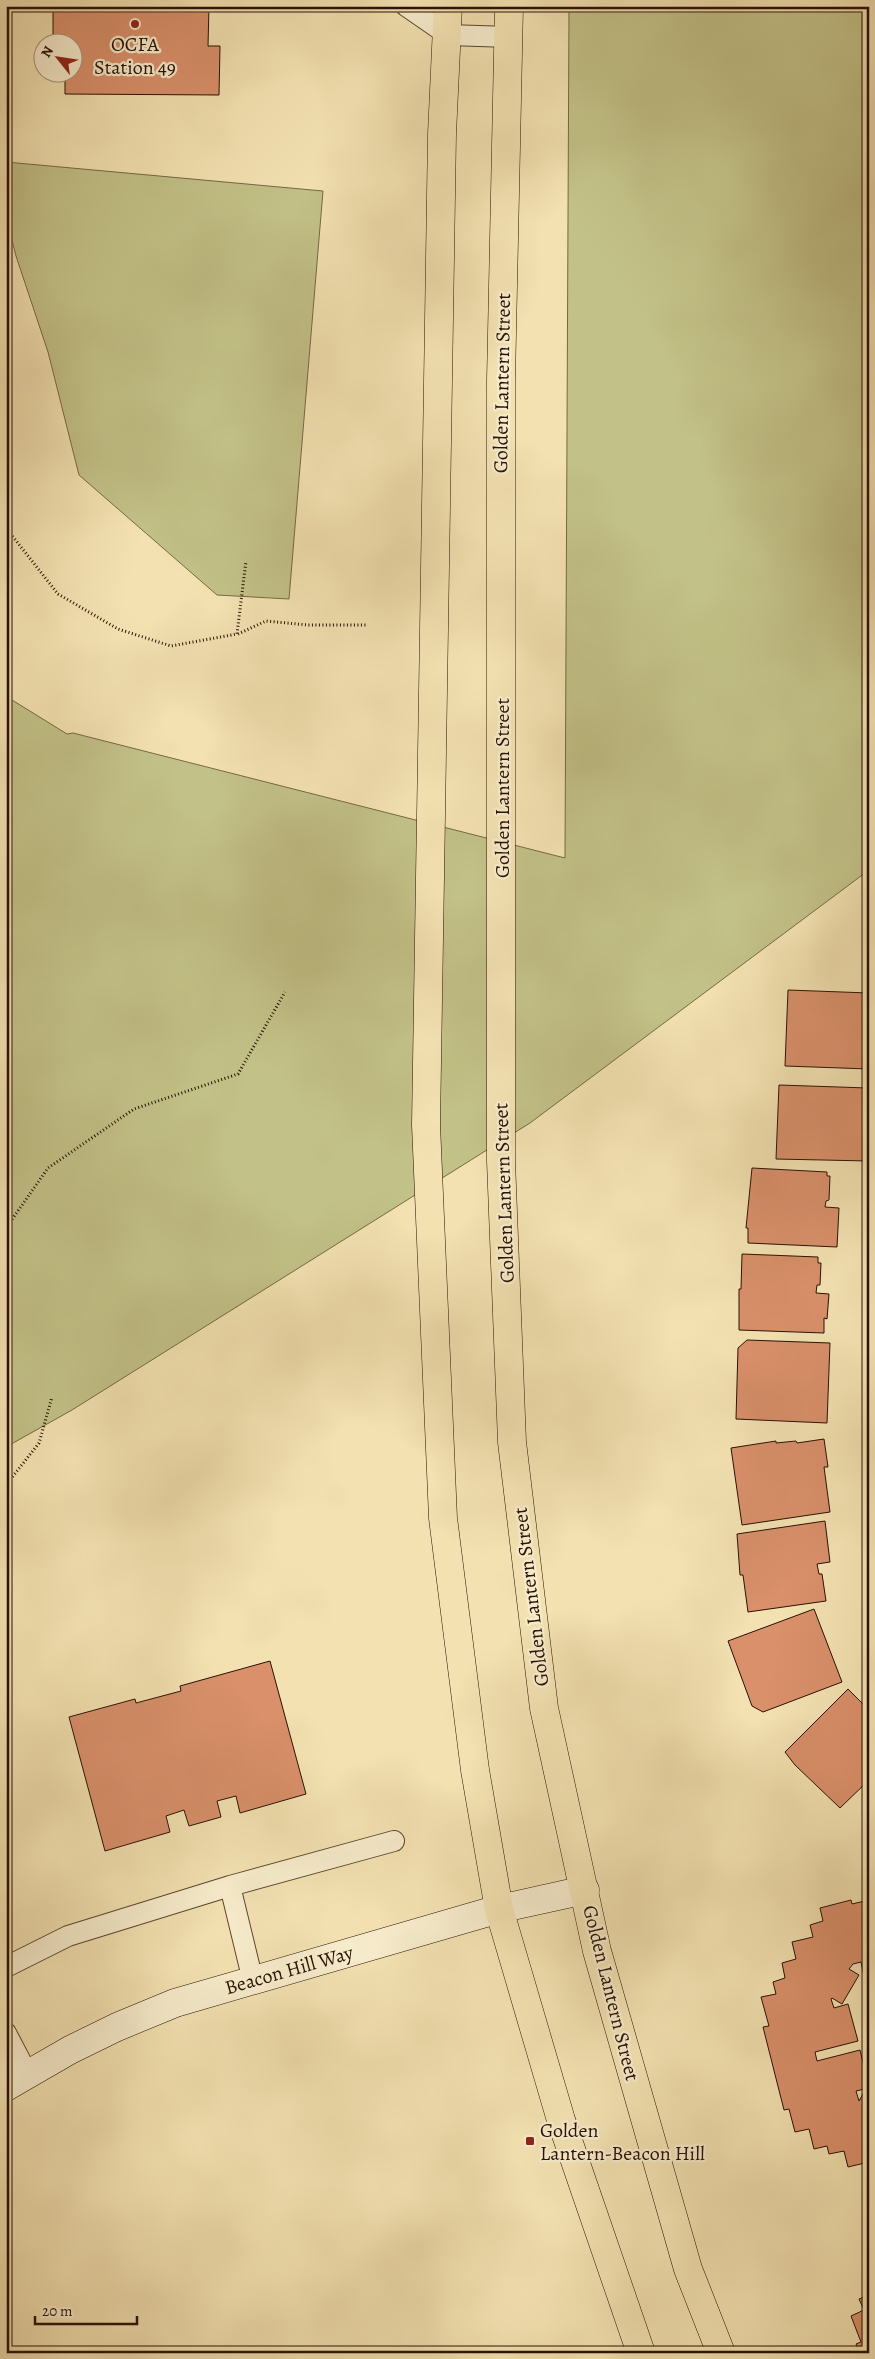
<svg xmlns="http://www.w3.org/2000/svg" width="875" height="2359" font-family="Alegreya,serif">
	<style>
		.green { fill: #c2c187; stroke: #756945 }
		.building { fill: #d9906b; stroke: #281103 }
		.lines { fill: none; stroke-linecap: round; stroke-linejoin: round }
		.lane-casing { stroke: #5b452e; stroke-width: 22 }
		.secondary-casing { stroke: #281103; stroke-width: 29 }
		.primary-casing { stroke: #281103; stroke-width: 29 }
		.path { stroke: #281103; stroke-width: 3; stroke-dasharray: 1 2.5; stroke-linecap: butt }
		.lane { stroke: #f7eccc; stroke-width: 20 }
		.secondary { stroke: #f7eccc; stroke-width: 28 }
		.primary { stroke: #f3e1b1; stroke-width: 28 }
		.poi-dot { fill: #8f2418; stroke: #f7eccc; stroke-width: 2 }
		.labels { text-anchor: middle; dominant-baseline: central; stroke-width: 4.5; stroke-linejoin: round; paint-order: stroke }
		.poi-label { font-size: 20px; fill: #281103; stroke: #f7eccc }
		.street-label { font-size: 20px; fill: #281103; stroke: #f7eccc }
	</style>
	<rect width="100%" height="100%" fill="#f3e1b1"/>
	<filter id="stains"><feTurbulence type="fractalNoise" baseFrequency=".004" numOctaves="4"/><feColorMatrix values="0 0 0 0 .2 0 0 0 0 .09 0 0 0 0 .02 0 0 0 .5 -.17"/></filter>
	<radialGradient id="worn" r=".72"><stop offset=".6" stop-color="#630" stop-opacity="0"/><stop offset="1" stop-color="#630" stop-opacity=".3"/></radialGradient>
	<path class="green" d="M569 6H869V870L530 1123 72 1410 6 1447V689L12 700 67 734 73 733 565 858Z
		M6 162 323 191 289 599 217 595 79 475 48 352 16 256 6 216Z"/>
	<path class="building" d="M53 6H209L208 46H220L219 95 65 94V72H72V42H53Z
		M788 990 869 993V1069L785 1066Z
		M779 1085 868 1088 866 1134 869 1135V1161L776 1159Z
		M752 1168 827 1172V1176H830L829 1200 826 1201 825 1207 839 1208 837 1247 748 1243V1228H746Z
		M742 1254 818 1257V1263H821L820 1285H817L816 1293 829 1294 827 1319 824 1318V1333L739 1330V1289H741Z
		M747 1340 830 1343 827 1423 736 1419 738 1348Z
		M824 1439 828 1467H824L830 1512 742 1525 731 1448 776 1441V1443L796 1441 797 1443Z
		M825 1521 830 1562 817 1564 819 1574H822L826 1601 748 1612 743 1575H740L737 1534Z
		M814 1609 842 1682 763 1712 752 1706 728 1641Z
		M270 1661 306 1794 240 1813 236 1796 217 1801 221 1817 189 1826 184 1810 166 1816 170 1832 105 1851 69 1717 135 1699 136 1703 181 1691 180 1686Z
		M848 1689 869 1710V1780L840 1808 795 1765 785 1752Z
		M851 1900 852 1904 869 1900V1976L864 1977 861 1962 853 1964 849 1969 859 1975 842 2004 832 1998 831 1999 834 2008 848 2004 858 2041 815 2052 817 2061 860 2050 869 2088 856 2091 859 2101 864 2092 869 2094V2162L848 2167 844 2151 829 2154 827 2146 814 2149 809 2129 795 2132 789 2109 784 2110 763 2027 769 2026 761 1997 776 1994 773 1982 785 1978 782 1963 796 1959 792 1942 813 1937 810 1925 823 1921 820 1908Z
		M869 2295V2353H860L856 2344 861 2342 851 2316 864 2310 859 2299Z"/>
	<g class="lines">
		<defs>
			<path id="lane" d="M406 6 448 35 509 37
				M230 1886 253 1981
				M6 1967 68 1936 230 1886 394 1841
				M6 2033 28 2075"/>
			<path id="secondary" d="M6 2087 70 2050 117 2027 175 2003 499 1909 585 1890"/>
			<path id="primary" d="M448 6 442 134 426 1125 443 1518 475 1770 499 1909 561 2120 641 2353
				M509 6 501 380V1161L512 1442 544 1708 597 1951 688 2269 721 2353"/>
		</defs>
		<use href="#lane" class="lane-casing"/>
		<use href="#secondary" class="secondary-casing"/>
		<use href="#primary" class="primary-casing"/>
		<path class="path" d="M6 528 58 594 118 629 171 646 237 634 246 561
			M238 634 266 621 308 625H366
			M6 1228 48 1168 134 1109 238 1074 285 992
			M6 1485 39 1443 52 1397"/>
		<use href="#lane" class="lane"/>
		<use href="#secondary" class="secondary"/>
		<use href="#primary" class="primary"/>
	</g>
	<g class="poi-dot">
		<circle cx="135" cy="24" r="5"/>
		<rect x="525" y="2136" width="10" height="10" rx="2.5"/>
	</g>
	<g class="labels">
		<g class="poi-label">
			<text x="135" y="44">OCFA<tspan x="135" dy="23">Station 49</tspan></text>
			<text x="540" y="2130" text-anchor="start">Golden<tspan x="540" dy="23">Lantern-Beacon Hill</tspan></text>
		</g>
		<g class="street-label">
			<text transform="translate(502 383) rotate(-89)">Golden Lantern Street</text>
			<text transform="translate(502 788) rotate(-90)">Golden Lantern Street</text>
			<text transform="translate(504 1193) rotate(-92)">Golden Lantern Street</text>
			<text transform="translate(531 1597) rotate(-97)">Golden Lantern Street</text>
			<text transform="translate(289 1970) rotate(-16)">Beacon Hill Way</text>
			<text transform="translate(611 1993) rotate(76)">Golden Lantern Street</text>
		</g>
	</g>
	<rect width="875" height="2359" fill="none" stroke="#f3e1b1" stroke-width="25"/>
	<rect x="8" y="8" width="860" height="2344" fill="none" stroke="#281103" stroke-width="2.5"/>
	<rect x="12" y="12" width="850" height="2334" fill="none" stroke="#281103"/>
	<g transform="translate(58 58) rotate(300)"><circle r="24" fill="#f7eccc" stroke="#a4947c"/>
	<path d="M0-4L9 19L0 12L-9 19Z" fill="#8f2418"/>
	<text y="-8" font-size="14" font-weight="bold" text-anchor="middle" fill="#281103">N</text>
	</g>
	<path d="M35 2316v8h102v-8" fill="none" stroke="#281103" stroke-width="2.5"/>
	<text x="42" y="2316" font-size="15" fill="#281103" stroke="#f7eccc" stroke-width="4" paint-order="stroke">20 m</text>
	<rect width="100%" height="100%" filter="url(#stains)"/>
	<rect width="100%" height="100%" fill="url(#worn)"/>
</svg>
